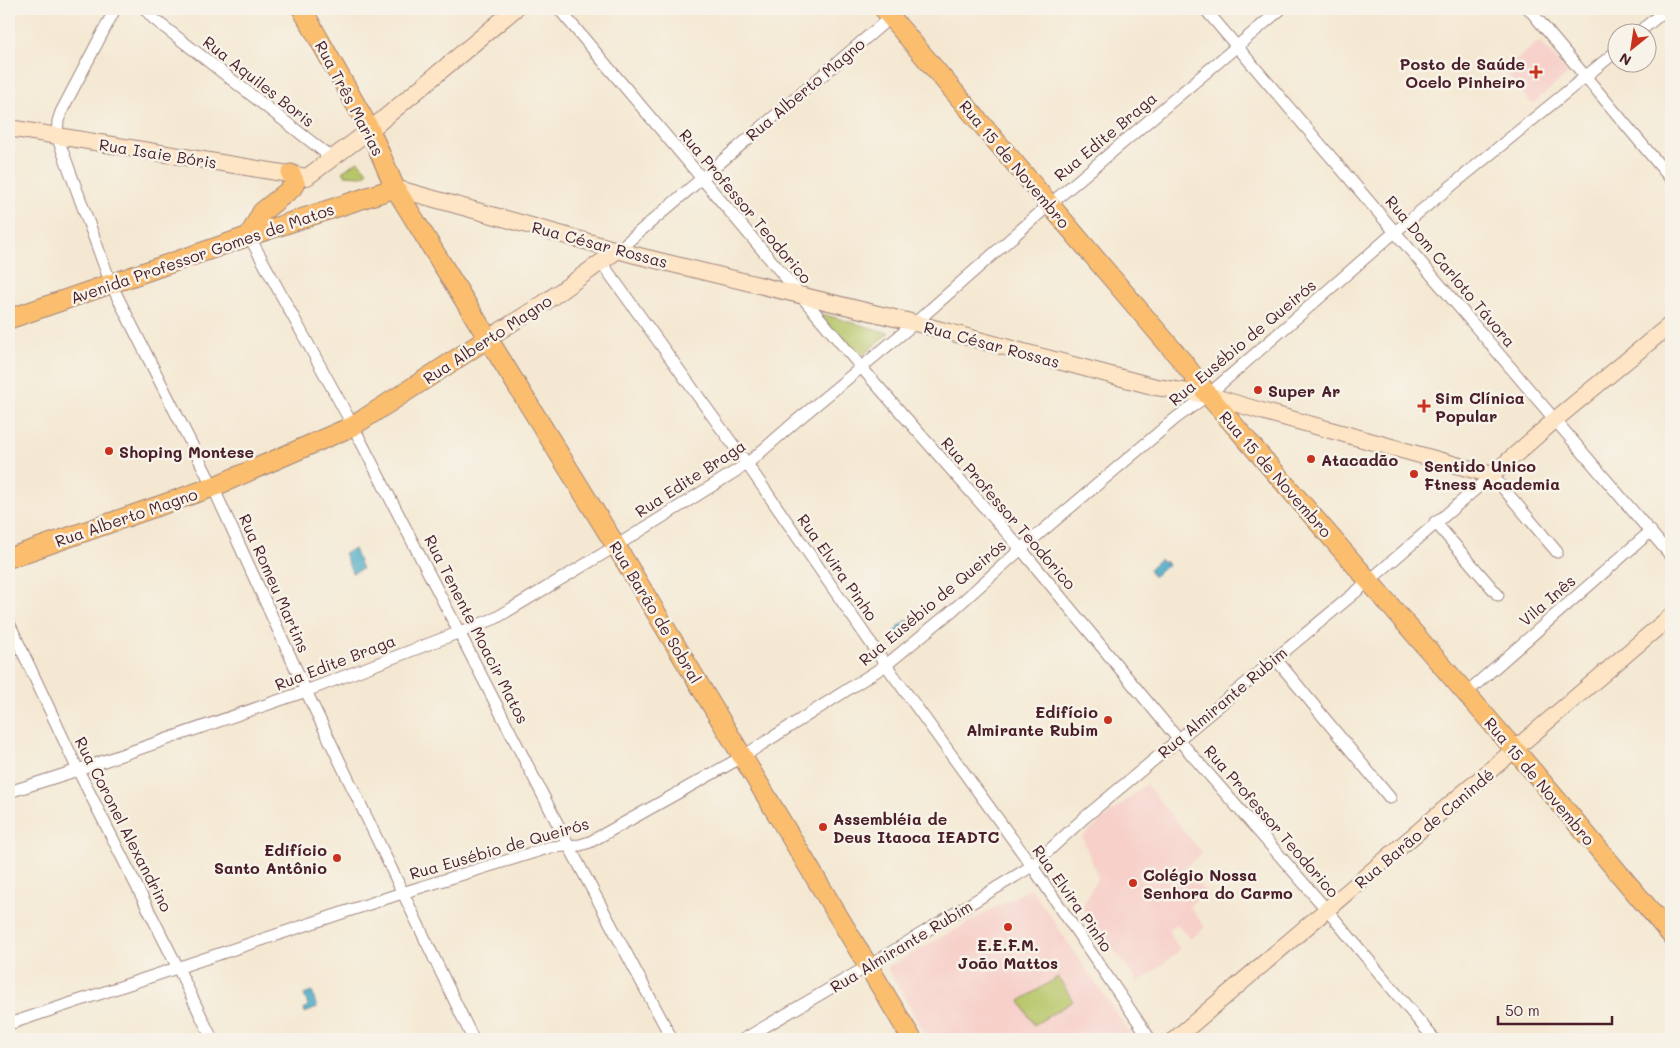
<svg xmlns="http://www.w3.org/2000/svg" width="1680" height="1048" font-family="Mali,sans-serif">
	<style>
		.built { fill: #f7d0ca }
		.green { fill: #b7c669; stroke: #80724a }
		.water { fill: #45a9c5; stroke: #486478 }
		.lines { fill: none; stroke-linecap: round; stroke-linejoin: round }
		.street-casing { stroke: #9f847e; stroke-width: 13 }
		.secondary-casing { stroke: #9f847e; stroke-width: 18 }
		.primary-casing { stroke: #9f847e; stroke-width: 21 }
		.street { stroke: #fff; stroke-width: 11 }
		.secondary { stroke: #fde5c5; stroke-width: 16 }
		.primary { stroke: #fbbe6e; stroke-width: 19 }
		.poi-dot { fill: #c8321e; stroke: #f7f3e8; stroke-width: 2 }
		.labels { text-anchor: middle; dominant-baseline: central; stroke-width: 5; stroke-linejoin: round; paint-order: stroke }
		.poi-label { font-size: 16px; font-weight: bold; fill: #4a1f2b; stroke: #f7f3e8; text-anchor: start }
		.street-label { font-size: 16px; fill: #4a1f2b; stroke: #f7f3e8 }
	</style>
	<rect width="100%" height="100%" fill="#f7f3e8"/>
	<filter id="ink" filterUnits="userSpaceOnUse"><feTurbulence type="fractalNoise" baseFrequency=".02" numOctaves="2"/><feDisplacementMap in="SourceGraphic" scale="10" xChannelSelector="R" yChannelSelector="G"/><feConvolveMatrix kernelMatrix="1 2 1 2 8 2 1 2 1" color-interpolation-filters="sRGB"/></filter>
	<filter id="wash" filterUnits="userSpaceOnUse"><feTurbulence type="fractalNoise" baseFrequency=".0096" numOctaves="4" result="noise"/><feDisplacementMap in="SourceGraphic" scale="20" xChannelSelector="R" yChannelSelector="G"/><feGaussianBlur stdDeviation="1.12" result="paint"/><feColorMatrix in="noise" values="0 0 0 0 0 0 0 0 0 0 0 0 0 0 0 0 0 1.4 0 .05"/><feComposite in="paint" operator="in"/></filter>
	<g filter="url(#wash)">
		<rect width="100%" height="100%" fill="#f4e8d2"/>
		<path class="built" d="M1540 40 1568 74 1532 104 1504 70Z
			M1146 784 1202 853 1169 881 1173 886 1189 872 1206 892 1189 906 1205 927 1191 939 1176 924 1168 929 1180 950 1139 983 1082 908 1098 877 1082 837Z
			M1031 888 1134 1039H928L887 967Z"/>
		<path class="green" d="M358 161 367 171 366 174 361 176 345 175 343 171Z
			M819 313 889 333 858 359Z
			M1058 977 1073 1001 1034 1025 1020 1001Z"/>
		<path class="water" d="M354 549 362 569 352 573 344 553Z
			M1160 559 1163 563 1165 561 1168 565 1154 576H1152L1149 569Z
			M914 619 919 623 900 638 894 632 905 621Z
			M312 991 317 1008 305 1013 304 1009 308 1005 304 995Z"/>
	</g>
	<g filter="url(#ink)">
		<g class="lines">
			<defs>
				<path id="street" d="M115 9 61 112 58 121 57 136 111 284 213 487 306 691 473 1039
					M145 9 154 19 332 158
					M559 9 861 367 1021 549 1178 739 1327 910 1434 1039
					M1205 9 1671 556
					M1529 9 1671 179
					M1639 32 1667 9
					M249 236 353 426 569 846 672 1039
					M618 250 900 9
					M601 262 747 464 886 665 1032 866 1150 1039
					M1435 522 1498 595
					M9 623 78 770 178 968 212 1039
					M1275 658 1390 798
					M1465 694 1651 531
					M9 792 78 770 306 691 460 632 496 618 616 546 747 464 795 422 915 323 1042 211 1281 9
					M9 1024 402 893 551 847 580 845 590 842 742 757 886 665 953 610 1021 549 1176 418 1208 395 1396 231 1618 50
					M744 1039 880 959 1032 866 1084 818 1369 581 1492 475 1557 552"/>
				<path id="secondary" d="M9 128 307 177 370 130 515 9
					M395 188 635 255 915 323 1156 387 1208 395 1258 410 1492 475 1556 419 1671 324
					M487 339 544 303 618 250
					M1175 1039 1671 616"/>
				<path id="primary" d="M302 9 370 130 395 188 616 546 912 1039
					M884 9 1183 362 1208 395 1515 750 1671 935
					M249 236 262 212 292 188 295 183 291 174
					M9 319 249 236 395 188
					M9 558 213 487 353 426 487 339"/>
			</defs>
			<use href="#street" class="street-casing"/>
			<use href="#secondary" class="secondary-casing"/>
			<use href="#primary" class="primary-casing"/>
			<use href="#street" class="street"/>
			<use href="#secondary" class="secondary"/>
			<use href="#primary" class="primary"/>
		</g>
	</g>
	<g class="poi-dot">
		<path d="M1533.5 64.5h5v5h5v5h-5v5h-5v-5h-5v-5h5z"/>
		<circle cx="1258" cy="390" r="5"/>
		<path d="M1421.5 398.5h5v5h5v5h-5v5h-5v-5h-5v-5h5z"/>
		<circle cx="109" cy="451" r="5"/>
		<circle cx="1311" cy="459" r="5"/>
		<circle cx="1414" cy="474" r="5"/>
		<circle cx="1108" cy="720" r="5"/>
		<circle cx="823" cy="827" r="5"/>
		<circle cx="337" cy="858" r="5"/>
		<circle cx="1133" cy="883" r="5"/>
		<circle cx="1008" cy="927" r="5"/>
	</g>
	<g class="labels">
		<g class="poi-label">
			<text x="1525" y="63" text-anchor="end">Posto de Saúde<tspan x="1525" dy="18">Ocelo Pinheiro</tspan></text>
			<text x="1268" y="390">Super Ar</text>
			<text x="1435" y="397">Sim Clínica<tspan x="1435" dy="18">Popular</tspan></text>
			<text x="119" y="451">Shoping Montese</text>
			<text x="1321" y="459">Atacadão</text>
			<text x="1424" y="465">Sentido Unico<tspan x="1424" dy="18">Ftness Academia</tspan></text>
			<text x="1098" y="711" text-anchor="end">Edifício<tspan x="1098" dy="18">Almirante Rubim</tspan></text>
			<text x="833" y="818">Assembléia de<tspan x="833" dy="18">Deus Itaoca IEADTC</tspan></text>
			<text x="327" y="849" text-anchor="end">Edifício<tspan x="327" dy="18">Santo Antônio</tspan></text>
			<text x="1143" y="874">Colégio Nossa<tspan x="1143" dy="18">Senhora do Carmo</tspan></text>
			<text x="1008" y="944" text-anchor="middle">E.E.F.M.<tspan x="1008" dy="18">João Mattos</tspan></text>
		</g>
		<g class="street-label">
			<text transform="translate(259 81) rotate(38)">Rua Aquiles Boris</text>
			<text transform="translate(805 89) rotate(-40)">Rua Alberto Magno</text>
			<text transform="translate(350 98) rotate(62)">Rua Três Marias</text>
			<text transform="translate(1105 136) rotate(-40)">Rua Edite Braga</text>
			<text transform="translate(158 153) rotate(9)">Rua Isaie Bóris</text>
			<text transform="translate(1015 164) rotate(50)">Rua 15 de Novembro</text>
			<text transform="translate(746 206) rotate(50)">Rua Professor Teodorico</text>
			<text transform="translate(600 244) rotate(15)">Rua César Rossas</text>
			<text transform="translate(202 253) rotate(-19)">Avenida Professor Gomes de Matos</text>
			<text transform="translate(1451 271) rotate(50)">Rua Dom Carloto Távora</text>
			<text transform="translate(487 339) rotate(-33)">Rua Alberto Magno</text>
			<text transform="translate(1242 342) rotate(-40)">Rua Eusébio de Queirós</text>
			<text transform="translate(992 344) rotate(15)">Rua César Rossas</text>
			<text transform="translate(1276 474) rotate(49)">Rua 15 de Novembro</text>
			<text transform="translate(690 478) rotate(-33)">Rua Edite Braga</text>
			<text transform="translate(1009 513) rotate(49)">Rua Professor Teodorico</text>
			<text transform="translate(126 517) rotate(-19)">Rua Alberto Magno</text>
			<text transform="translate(838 567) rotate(55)">Rua Elvira Pinho</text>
			<text transform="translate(275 583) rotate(66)">Rua Romeu Martins</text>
			<text transform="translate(1547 600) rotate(-41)">Vila Inês</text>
			<text transform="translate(932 602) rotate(-40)">Rua Eusébio de Queirós</text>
			<text transform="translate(656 612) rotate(59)">Rua Barão de Sobral</text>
			<text transform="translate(477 629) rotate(63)">Rua Tenente Moacir Matos</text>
			<text transform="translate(335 662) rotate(-21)">Rua Edite Braga</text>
			<text transform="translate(1222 702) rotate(-40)">Rua Almirante Rubim</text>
			<text transform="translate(1540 781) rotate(50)">Rua 15 de Novembro</text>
			<text transform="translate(1272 821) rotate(49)">Rua Professor Teodorico</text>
			<text transform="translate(124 824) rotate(63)">Rua Coronel Alexandrino</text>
			<text transform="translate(1424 828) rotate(-40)">Rua Barão de Canindé</text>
			<text transform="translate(499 848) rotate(-16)">Rua Eusébio de Queirós</text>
			<text transform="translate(1073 898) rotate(55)">Rua Elvira Pinho</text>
			<text transform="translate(901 946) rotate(-31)">Rua Almirante Rubim</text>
		</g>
	</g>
	<rect width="1680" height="1048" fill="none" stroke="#f7f3e8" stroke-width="30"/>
	<g transform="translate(1632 48) rotate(210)"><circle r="24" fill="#f7f3e8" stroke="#b29e9c"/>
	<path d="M0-4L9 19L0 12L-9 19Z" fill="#c8321e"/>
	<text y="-8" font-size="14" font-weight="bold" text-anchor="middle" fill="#4a1f2b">N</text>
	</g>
	<path d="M1498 1016v8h114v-8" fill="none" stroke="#4a1f2b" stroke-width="2.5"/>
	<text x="1505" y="1016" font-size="15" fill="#4a1f2b" stroke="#f7f3e8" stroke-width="4" paint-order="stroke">50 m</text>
</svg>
